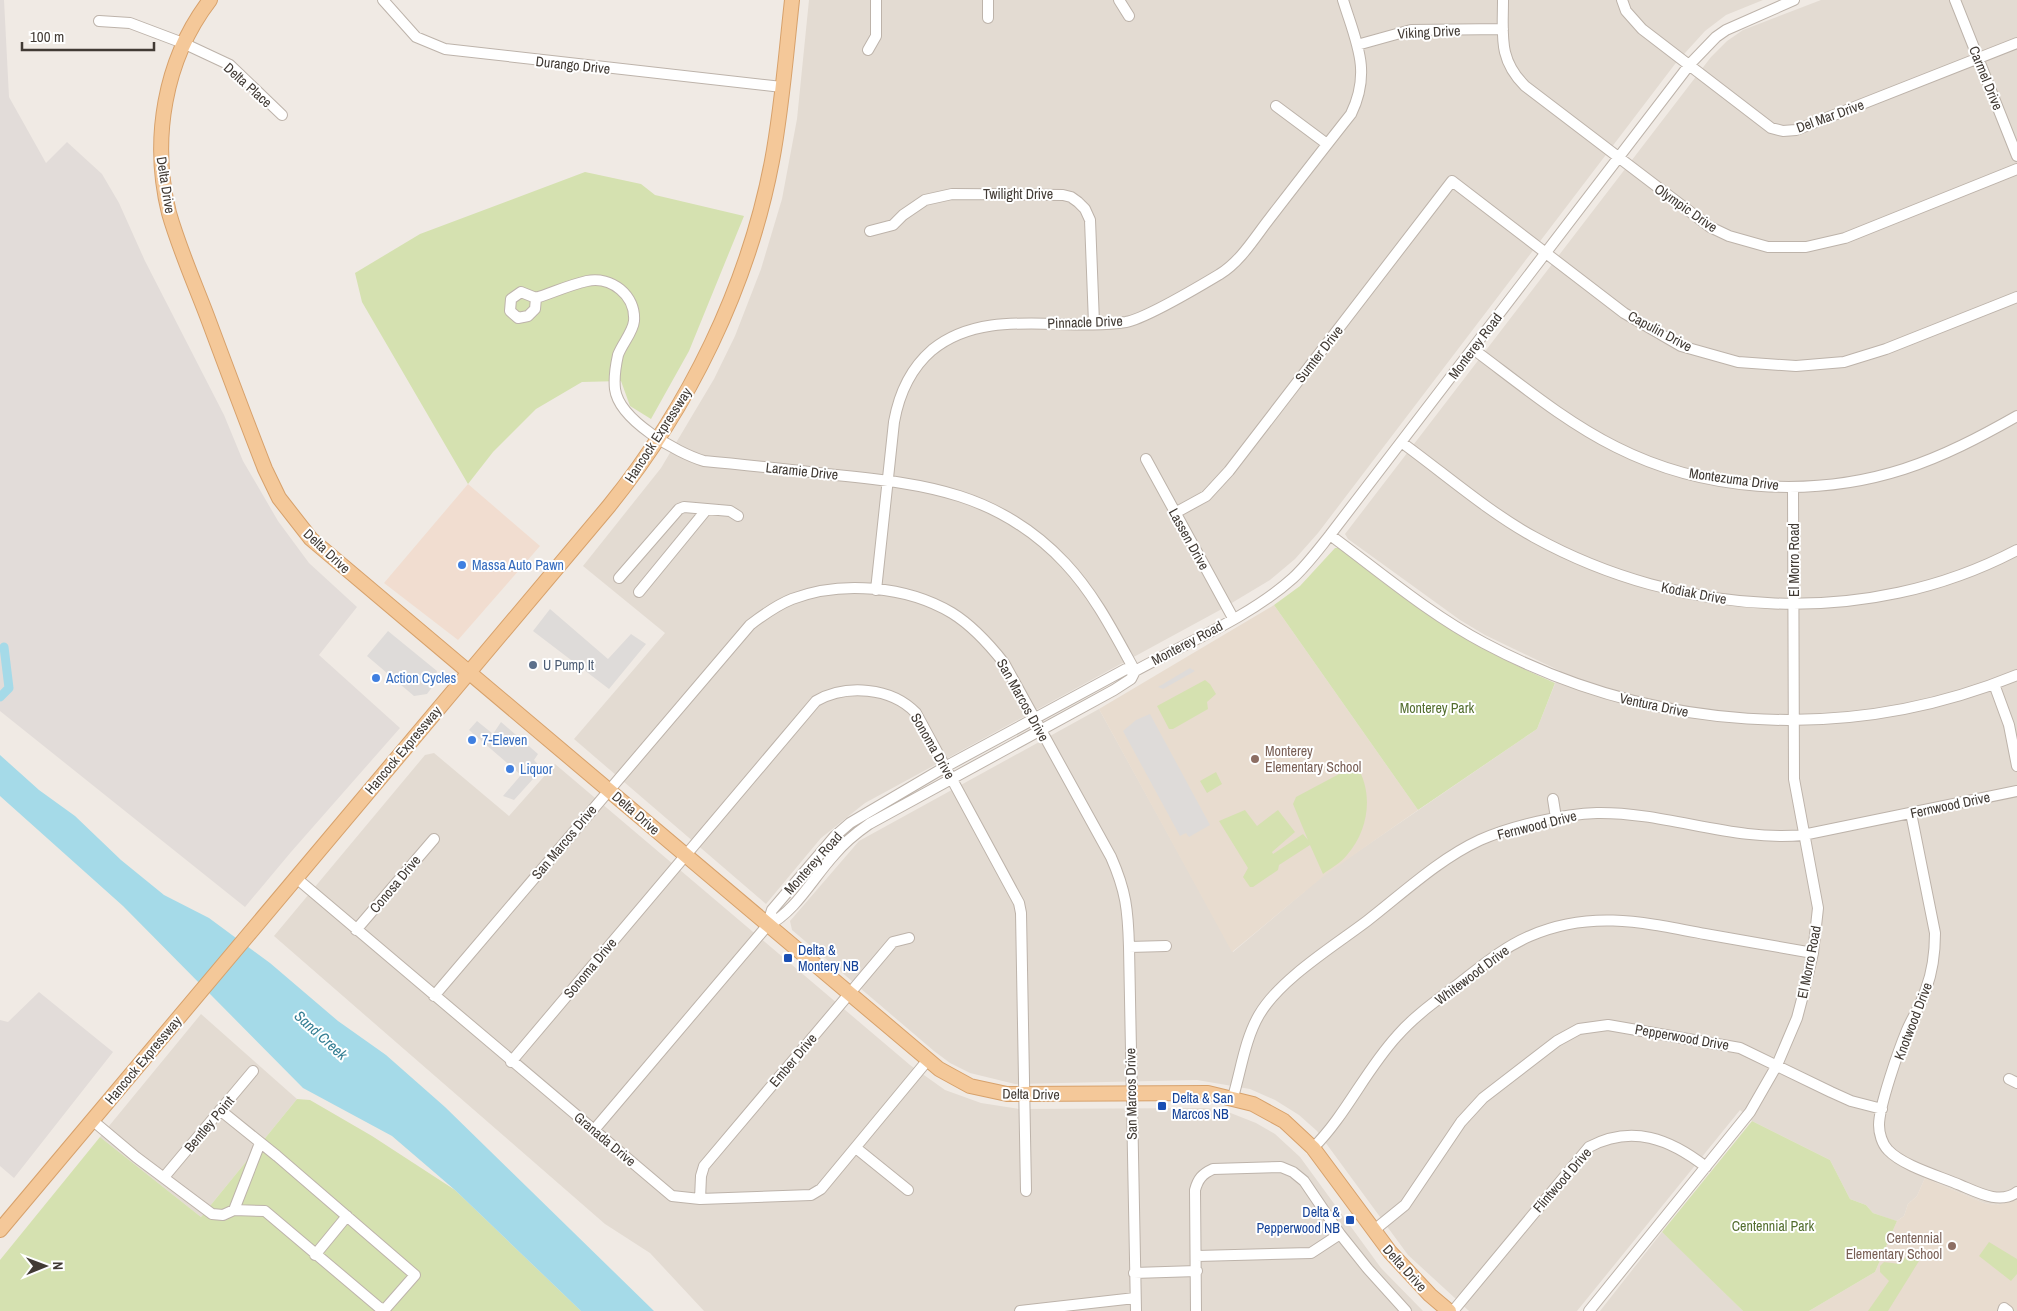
<svg xmlns="http://www.w3.org/2000/svg" width="2017" height="1311" font-family="'Archivo Narrow',sans-serif">
	<style>
		.residential { fill: #e3dbd2 }
		.commercial { fill: #f1ddd0 }
		.industrial { fill: #e2dcd9 }
		.education { fill: #e8dccf }
		.green { fill: #d5e1b0 }
		.parking { fill: #dedbd9 }
		.water { fill: #a5dae8 }
		.lines { fill: none; stroke-linecap: round; stroke-linejoin: round }
		.canal { stroke: #a5dae8; stroke-width: 9 }
		.minor-casing { stroke: #bdb3aa; stroke-width: 12 }
		.major-casing { stroke: #d7a16b; stroke-width: 16 }
		.minor { stroke: #fff; stroke-width: 10 }
		.major { stroke: #f4c899; stroke-width: 14 }
		.shop-dot { fill: #3f7fe0; stroke: #fff; stroke-width: 2 }
		.service-dot { fill: #5c6f8a; stroke: #fff; stroke-width: 2 }
		.education-dot { fill: #8d6e63; stroke: #fff; stroke-width: 2 }
		.transit-dot { fill: #1a4fb4; stroke: #fff; stroke-width: 2 }
		.labels { text-anchor: middle; dominant-baseline: central; stroke-width: 4; stroke-linejoin: round; paint-order: stroke }
		.street-label { font-size: 14px; fill: #413a34; stroke: #fff }
		.shop-label { font-size: 14px; fill: #366cbe; stroke: #fff; text-anchor: start }
		.service-label { font-size: 14px; fill: #4e5e75; stroke: #fff; text-anchor: start }
		.park-label { font-size: 14px; fill: #526d2e; stroke: #fff }
		.education-label { font-size: 14px; fill: #785e54; stroke: #fff; text-anchor: start }
		.transit-label { font-size: 14px; fill: #164399; stroke: #fff; text-anchor: start }
		.water-label { font-size: 15px; font-style: italic; fill: #357f94; stroke: #fff }
	</style>
	<rect width="100%" height="100%" fill="#f0eae4"/>
	<path class="residential" d="M809 0H1763L1726 15 1705 31 1675 64 1318 533 1295 559 1270 580 1220 610 865 803 821 838 766 904 574 739 665 633 583 566 661 468 714 379 735 336 761 269 782 199 797 119Z
		M1821 0H2017V1200L1996 1205 1984 1203 1925 1178 1917 1196 1908 1204 1904 1216 1897 1221 1893 1220 1873 1213 1866 1205 1850 1199 1830 1160 1752 1121 1740 1110 1577 1311H1469L1408 1255 1317 1131 1299 1115 1275 1100 1250 1089 1197 1080 1015 1084 970 1073 950 1063 934 1051 792 930 790 921 859 841 1099 709 1233 952 1325 874 1537 729 1560 671 1485 635 1460 620 1348 539 1345 534 1711 57 1727 41 1743 30Z
		M434 753 509 816 555 764 910 1065 945 1090 981 1103 1019 1109 1206 1108 1223 1110 1256 1123 1275 1134 1300 1157 1381 1268 1423 1311H704L650 1253 605 1224 274 936 425 755Z
		M201 1014 297 1099 201 1217 100 1137Z
		M1662 1232 1674 1243 1743 1311H1600Z"/>
	<path class="commercial" d="M468 484 540 546 458 640 384 583Z"/>
	<path class="industrial" d="M0 0H4L9 97 46 163 67 142 102 174 119 203 145 261 224 415 243 461 278 521 309 563 357 607 319 655 400 728 291 852 245 907 0 711Z
		M39 992 113 1052 14 1178 0 1166V1020L8 1022Z"/>
	<path class="education" d="M1274 605 1418 810 1325 875 1232 952 1099 709Z
		M1925 1178 1984 1203 1996 1205 2017 1200V1311H1809L1875 1272 1897 1221 1904 1216 1908 1204 1917 1196Z"/>
	<path class="green" d="M585 172 641 184 655 195 744 216 689 351 651 419 630 406 621 381 582 382 536 409 493 452 468 484 362 302 355 273 420 234Z
		M1335 548H1340C1410 606 1471 647 1555 683L1537 729 1418 810 1274 605 1300 586Z
		M1205 680 1210 684 1216 694 1207 702 1208 709 1173 729H1169L1157 706Z
		M1356 765C1374 792 1369 830 1347 855 1341 863 1331 868 1323 874L1310 845 1279 865 1278 870 1253 887H1250L1243 877 1248 868 1219 821 1245 810 1257 826 1278 810 1295 832 1272 852 1273 854 1303 834 1308 840 1293 804 1296 797Z
		M1216 772 1222 784 1207 793 1200 781Z
		M297 1099 310 1100 372 1136 455 1190 581 1311H0V1260L100 1137 201 1217Z
		M1752 1121 1830 1160 1850 1199 1866 1205 1873 1213 1897 1221 1875 1272 1809 1311H1743L1662 1232Z
		M1989 1242 2017 1259V1274L2011 1281 1979 1256Z
		M1908 1254 1919 1261 1888 1311H1868L1889 1281 1880 1272V1266L1884 1262 1900 1264Z"/>
	<path class="parking" d="M550 609 608 659 631 634 646 644 609 689 533 631Z
		M388 631 437 671 433 686 427 694 414 696 367 656Z
		M1190 668 1195 671 1163 689 1158 687Z
		M1150 714 1210 825 1189 837 1186 833 1180 836 1123 731 1136 720Z
		M477 721 493 734 501 722 538 754 534 760 542 769 514 800 503 796 521 775 469 730Z"/>
	<path class="water" d="M0 755 39 790 75 816 121 860 164 895 209 918 270 963 338 1021 386 1055 445 1107 654 1311H581L455 1190 392 1136 303 1088 123 906 0 796Z"/>
	<g class="lines">
		<path class="canal" d="M0 697 9 688 4 647"/>
		<defs>
			<path id="minor" d="M383 0 416 37 445 49 782 87
				M988 0V18
				M1119 0 1129 16
				M1503 0C1503 36 1498 59 1525 86L1710 227 1729 236 1768 247H1806L1845 238 2017 169
				M1622 0 1626 11 1642 29 1771 128 1783 131 1796 130 2017 43
				M1955 0 2017 156
				M99 21 130 23 183 43 230 65 282 115
				M1357 45 1411 30 1503 29
				M868 50 876 36V0
				M1276 106 1327 144
				M870 231 893 225 903 215 925 200 952 194 1063 195 1071 197 1078 202 1085 209 1090 220 1094 323
				M536 298 521 292 511 299 510 311 518 318 528 316 535 309 536 298C552 293 569 285 587 281 611 276 636 295 634 321 633 332 622 344 618 355 616 364 614 380 615 389 619 420 677 453 704 461 748 465 792 470 836 475 926 484 999 493 1065 563 1095 595 1114 633 1135 671
				M1473 349C1519 383 1564 421 1616 447 1703 491 1811 499 1904 469 1944 456 1980 437 2017 416
				M1401 442C1445 474 1487 511 1534 537 1681 618 1867 629 2017 550
				M1146 459 1233 618
				M1175 513 1206 496 1229 471 1452 181 1624 313 1681 346 1738 362 1796 366 1844 362 1886 349 2017 297
				M1330 535C1380 572 1429 614 1484 643 1649 731 1844 746 2017 675
				M619 578 679 509 684 507 730 511 738 516
				M876 590 894 422C899 394 910 369 932 350 986 306 1062 332 1126 322 1147 318 1200 286 1220 274 1241 261 1255 237 1270 218 1297 183 1324 148 1351 114 1372 71 1356 42 1343 0
				M639 592 707 509
				M1994 684 2009 725 2017 766
				M1553 799 1556 818
				M1911 813 1935 933C1935 952 1933 970 1926 989 1922 1003 1913 1016 1907 1030 1899 1049 1879 1106 1879 1125 1879 1133 1882 1144 1888 1150 1903 1166 1939 1176 1960 1185 1977 1192 2000 1205 2017 1192
				M295 877 672 1196 700 1199 811 1195 821 1189 927 1061
				M767 926 772 910 835 836 850 823 945 767 1126 669 1135 671C1186 643 1250 617 1293 578 1307 565 1318 550 1330 535L1690 64 1716 37 1726 30 1794 0
				M356 930 434 839
				M1129 947 1166 946
				M434 996 750 625C763 615 777 605 792 599 841 580 907 586 952 613 973 626 989 644 1004 663L1111 857C1126 891 1128 910 1129 947L1136 1311
				M511 1062 816 701C846 684 891 687 916 713L1019 903 1021 913 1026 1191
				M2009 1079 2017 1083
				M1233 1097C1241 1070 1245 1039 1259 1015 1280 979 1334 946 1367 921 1403 893 1439 859 1480 840 1512 826 1563 814 1597 813 1667 812 1734 842 1803 835L2017 791
				M92 1120 136 1157 212 1214 223 1215 234 1210 265 1211 381 1309 386 1308 415 1275 277 1156 220 1110
				M594 1130 767 926C796 911 812 879 834 855 844 843 856 833 869 824L1114 690 1131 679 1135 671
				M856 1148 908 1190
				M1313 1148C1346 1115 1365 1071 1397 1036 1415 1015 1439 999 1461 982 1483 965 1504 947 1530 936 1590 910 1643 922 1705 934 1741 940 1777 947 1813 953
				M165 1176 253 1071
				M700 1199 701 1176 704 1166 893 942 909 938
				M234 1210 260 1143
				M1373 1231 1405 1205 1461 1122 1483 1098 1557 1041 1579 1029 1608 1025 1740 1048 1831 1092 1851 1101 1882 1109
				M315 1255 347 1216
				M1197 1256 1311 1253 1340 1234
				M1134 1273 1197 1271
				M1020 1311 1135 1298
				M1196 1311 1195 1190C1198 1179 1202 1174 1213 1169L1281 1167 1293 1172 1304 1181 1340 1234 1368 1269 1406 1311
				M1453 1311 1589 1147C1632 1124 1670 1139 1706 1167
				M1589 1311 1750 1112 1777 1065 1797 1018 1802 999 1813 953 1818 908 1794 779 1793 487
				M2003 1311 2004 1308 2008 1311"/>
			<path id="major" d="M210 0C164 60 151 140 169 213 179 248 194 282 207 316 226 367 245 418 265 469L279 498 311 539 939 1069 970 1086 1007 1094 1208 1093 1253 1104 1284 1121 1313 1148 1390 1252 1430 1295 1449 1311
				M0 1230 609 506C689 407 748 287 772 161 782 108 786 54 792 0"/>
		</defs>
		<use href="#minor" class="minor-casing"/>
		<use href="#major" class="major-casing"/>
		<use href="#minor" class="minor"/>
		<use href="#major" class="major"/>
	</g>
	<g class="shop-dot">
		<circle cx="462" cy="565" r="5"/>
		<circle cx="376" cy="678" r="5"/>
		<circle cx="472" cy="740" r="5"/>
		<circle cx="510" cy="769" r="5"/>
	</g>
	<circle class="service-dot" cx="533" cy="665" r="5"/>
	<g class="education-dot">
		<circle cx="1255" cy="759" r="5"/>
		<circle cx="1952" cy="1246" r="5"/>
	</g>
	<g class="transit-dot">
		<rect x="783" y="953" width="10" height="10" rx="2.5"/>
		<rect x="1157" y="1101" width="10" height="10" rx="2.5"/>
		<rect x="1345" y="1215" width="10" height="10" rx="2.5"/>
	</g>
	<g class="labels">
		<g class="street-label">
			<text transform="translate(1429 32) rotate(-3)">Viking Drive</text>
			<text transform="translate(573 65) rotate(6)">Durango Drive</text>
			<text transform="translate(1986 78) rotate(68)">Carmel Drive</text>
			<text transform="translate(248 85) rotate(42)">Delta Place</text>
			<text transform="translate(1830 116) rotate(-20)">Del Mar Drive</text>
			<text transform="translate(166 185) rotate(81)">Delta Drive</text>
			<text x="1018" y="194">Twilight Drive</text>
			<text transform="translate(1686 208) rotate(35)">Olympic Drive</text>
			<text transform="translate(1085 322) rotate(-2)">Pinnacle Drive</text>
			<text transform="translate(1660 331) rotate(28)">Capulin Drive</text>
			<text transform="translate(1475 346) rotate(-53)">Monterey Road</text>
			<text transform="translate(1319 354) rotate(-52)">Sumter Drive</text>
			<text transform="translate(658 435) rotate(-57)">Hancock Expressway</text>
			<text transform="translate(802 471) rotate(6)">Laramie Drive</text>
			<text transform="translate(1734 479) rotate(8)">Montezuma Drive</text>
			<text transform="translate(1189 539) rotate(61)">Lassen Drive</text>
			<text transform="translate(327 551) rotate(43)">Delta Drive</text>
			<text transform="translate(1794 560) rotate(-90)">El Morro Road</text>
			<text transform="translate(1694 593) rotate(11)">Kodiak Drive</text>
			<text transform="translate(1187 643) rotate(-28)">Monterey Road</text>
			<text transform="translate(1023 700) rotate(61)">San Marcos Drive</text>
			<text transform="translate(1654 705) rotate(12)">Ventura Drive</text>
			<text transform="translate(933 746) rotate(60)">Sonoma Drive</text>
			<text transform="translate(403 750) rotate(-50)">Hancock Expressway</text>
			<text transform="translate(1950 805) rotate(-12)">Fernwood Drive</text>
			<text transform="translate(636 813) rotate(41)">Delta Drive</text>
			<text transform="translate(1537 825) rotate(-14)">Fernwood Drive</text>
			<text transform="translate(564 842) rotate(-50)">San Marcos Drive</text>
			<text transform="translate(813 863) rotate(-48)">Monterey Road</text>
			<text transform="translate(395 884) rotate(-50)">Conosa Drive</text>
			<text transform="translate(1809 962) rotate(-79)">El Morro Road</text>
			<text transform="translate(590 968) rotate(-50)">Sonoma Drive</text>
			<text transform="translate(1472 975) rotate(-37)">Whitewood Drive</text>
			<text transform="translate(1913 1021) rotate(-69)">Knotwood Drive</text>
			<text transform="translate(1682 1037) rotate(10)">Pepperwood Drive</text>
			<text transform="translate(143 1060) rotate(-50)">Hancock Expressway</text>
			<text transform="translate(793 1060) rotate(-50)">Ember Drive</text>
			<text transform="translate(1031 1094) rotate(1)">Delta Drive</text>
			<text transform="translate(1131 1094) rotate(-91)">San Marcos Drive</text>
			<text transform="translate(209 1124) rotate(-50)">Bentley Point</text>
			<text transform="translate(605 1139) rotate(40)">Granada Drive</text>
			<text transform="translate(1562 1180) rotate(-49)">Flintwood Drive</text>
			<text transform="translate(1405 1268) rotate(48)">Delta Drive</text>
		</g>
		<g class="shop-label">
			<text x="472" y="565">Massa Auto Pawn</text>
			<text x="386" y="678">Action Cycles</text>
			<text x="482" y="740">7-Eleven</text>
			<text x="520" y="769">Liquor</text>
		</g>
		<g class="service-label">
			<text x="543" y="665">U Pump It</text>
		</g>
		<g class="park-label">
			<text x="1437" y="708">Monterey Park</text>
			<text x="1773" y="1226">Centennial Park</text>
		</g>
		<g class="education-label">
			<text x="1265" y="751">Monterey<tspan x="1265" dy="16">Elementary School</tspan></text>
			<text x="1942" y="1238" text-anchor="end">Centennial<tspan x="1942" dy="16">Elementary School</tspan></text>
		</g>
		<g class="transit-label">
			<text x="798" y="950">Delta &amp;<tspan x="798" dy="16">Montery NB</tspan></text>
			<text x="1172" y="1098">Delta &amp; San<tspan x="1172" dy="16">Marcos NB</tspan></text>
			<text x="1340" y="1212" text-anchor="end">Delta &amp;<tspan x="1340" dy="16">Pepperwood NB</tspan></text>
		</g>
		<g class="water-label">
			<text transform="translate(321 1035) rotate(42)">Sand Creek</text>
		</g>
	</g>
	<g transform="translate(45 1266) rotate(89)" stroke="#ffffff" stroke-width="4" paint-order="stroke">
	<path d="M0-4L9 19L0 12L-9 19Z" fill="#413a34"/>
	<text y="-8" font-size="14" font-weight="bold" text-anchor="middle" fill="#413a34">N</text>
	</g>
	<path d="M22 42v8h132v-8" fill="none" stroke="#413a34" stroke-width="2.5"/>
	<text x="30" y="42" font-size="15" fill="#413a34" stroke="#ffffff" stroke-width="4" paint-order="stroke">100 m</text>
</svg>
